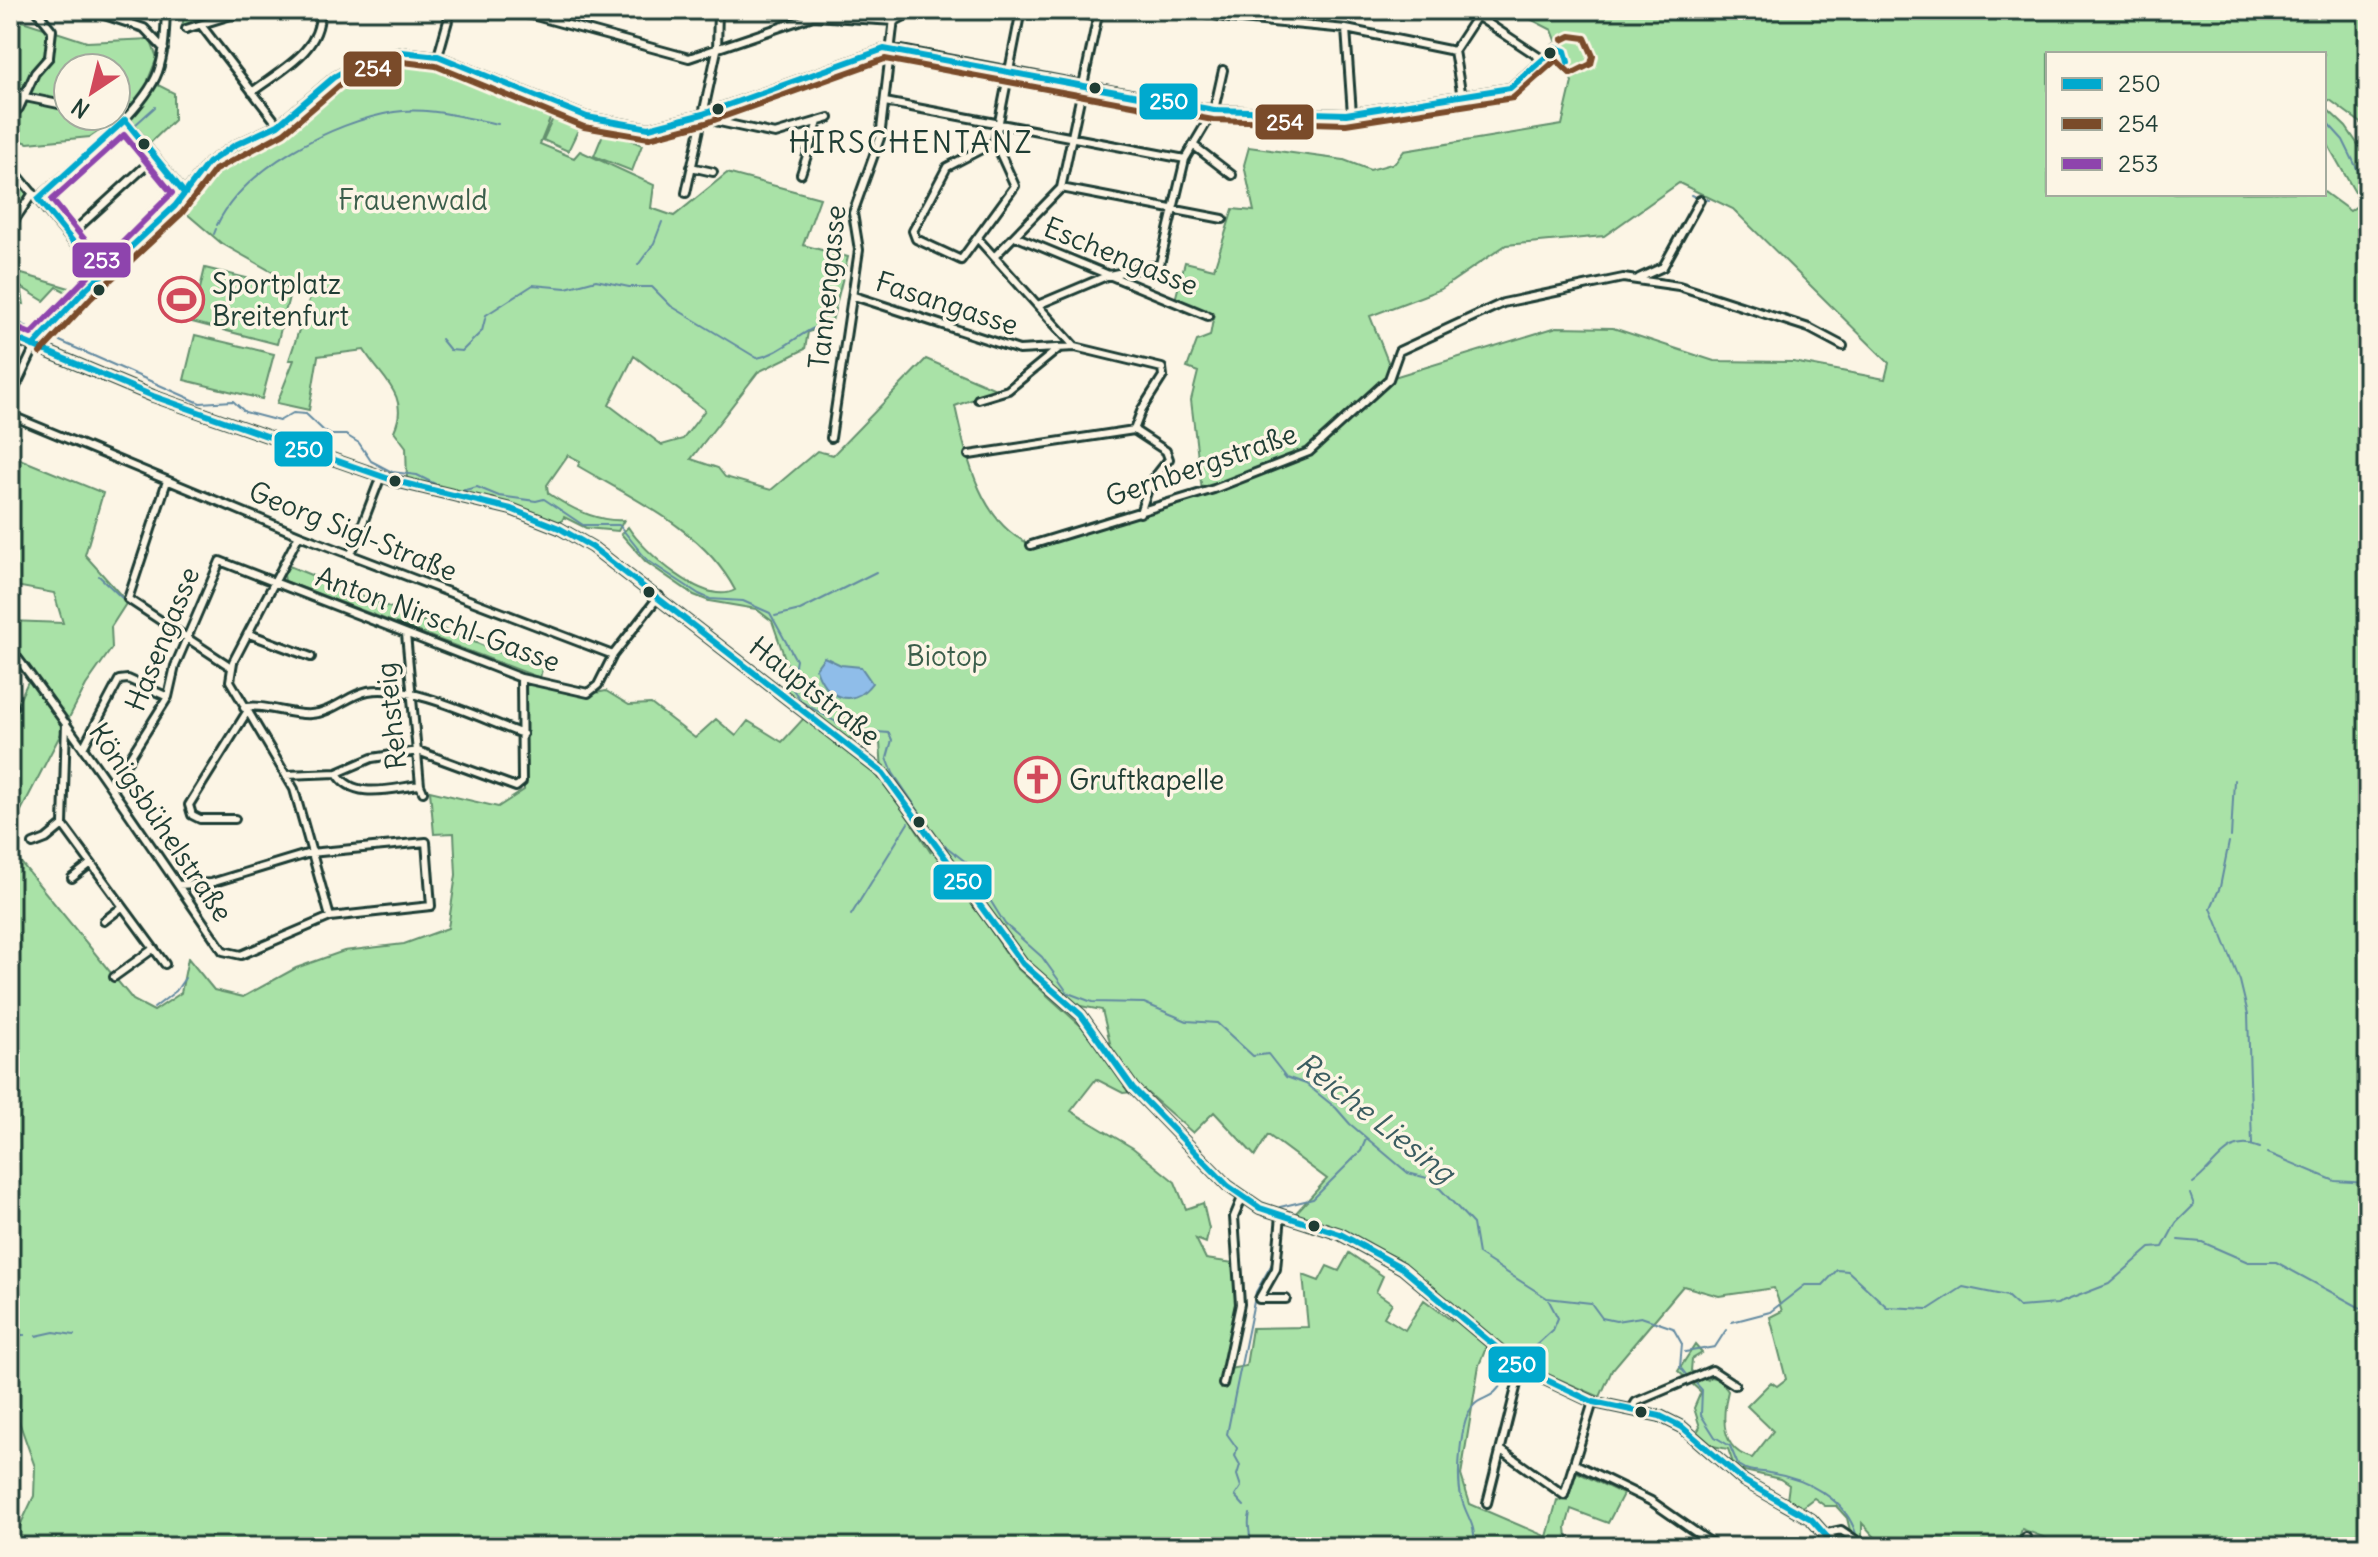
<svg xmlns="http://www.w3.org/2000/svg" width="2378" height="1557" font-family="Delius,sans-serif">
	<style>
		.green { fill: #a9e2a7; stroke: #64906e; stroke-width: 2; fill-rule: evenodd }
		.water { fill: #8fbde9; stroke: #628aa1; stroke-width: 2 }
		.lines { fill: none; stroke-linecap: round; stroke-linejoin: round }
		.stream { stroke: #628aa1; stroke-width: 2 }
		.minor-casing { stroke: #1f3d34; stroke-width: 12 }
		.major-casing { stroke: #1f3d34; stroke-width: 14 }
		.minor { stroke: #fcf5e5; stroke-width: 6 }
		.major { stroke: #fcf5e5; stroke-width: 8 }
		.bus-1-casing { stroke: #fcf5e5; stroke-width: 12 }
		.bus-2-casing { stroke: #fcf5e5; stroke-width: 12 }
		.bus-3-casing { stroke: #fcf5e5; stroke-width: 12 }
		.bus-1 { stroke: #00a9ce; stroke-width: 6 }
		.bus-2 { stroke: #7a4b2a; stroke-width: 6 }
		.bus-3 { stroke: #8e44ad; stroke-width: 6 }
		.bus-dot { fill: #1f3d34; stroke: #fcf5e5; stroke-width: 3 }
		.labels { text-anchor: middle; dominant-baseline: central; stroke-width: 7; stroke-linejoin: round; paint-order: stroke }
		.park-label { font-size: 28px; fill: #3b5e4b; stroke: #fcf5e5 }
		.street-label { font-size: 28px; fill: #1f3d34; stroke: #fcf5e5 }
		.poi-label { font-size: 28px; fill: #1f3d34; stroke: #fcf5e5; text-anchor: start }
		.neighbourhood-label { font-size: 30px; letter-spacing: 2px; fill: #1f3d34; stroke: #fcf5e5 }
		.water-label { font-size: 30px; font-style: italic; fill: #3b5d61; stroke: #fcf5e5 }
		.line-badge { stroke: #fcf5e5; stroke-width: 3 }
		.badge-label { font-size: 22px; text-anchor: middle; font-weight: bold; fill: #fff }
	</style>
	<rect width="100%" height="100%" fill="#fcf5e5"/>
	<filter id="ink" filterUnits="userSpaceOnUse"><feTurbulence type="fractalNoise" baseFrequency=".0125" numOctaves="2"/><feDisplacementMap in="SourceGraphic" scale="16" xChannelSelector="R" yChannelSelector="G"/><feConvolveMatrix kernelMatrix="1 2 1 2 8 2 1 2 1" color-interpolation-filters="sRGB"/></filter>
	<g filter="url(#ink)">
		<path class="green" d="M185 10H238L182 28Z
			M1513 10H2368V128L2330 100 2324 101V54H2048V194L2324 192 2350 211 2361 203 2324 138V106L2346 127 2363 152 2368 149V1547H2069L2022 1529 2016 1547H1884L1862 1523V1547H1854L1847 1518 1836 1506H1825L1814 1498 1802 1507 1787 1500 1789 1485 1780 1479 1735 1469 1728 1449 1713 1446 1697 1432 1700 1427 1694 1408 1701 1392 1678 1371 1695 1345 1702 1353 1692 1359 1691 1371 1708 1380 1710 1377 1719 1379 1728 1391C1722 1416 1720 1450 1752 1458L1773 1431 1747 1406 1771 1382 1777 1386 1786 1379 1770 1317 1782 1311 1774 1288 1719 1296 1683 1286 1612 1370 1600 1397 1524 1364 1490 1338 1479 1365 1461 1475 1470 1504 1547 1537 1557 1500 1567 1501 1577 1472 1623 1494 1608 1523 1571 1509 1566 1527 1568 1547H10L34 1496 35 1467 10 1396V849L133 1000 154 1011 181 993 188 958 214 990 243 997 296 968 344 951 404 944 448 928 456 875 454 833 434 834 430 791 498 807 524 790V681L585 695 606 691 629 705 651 704 695 738 716 719 736 736 748 721 782 742 804 718 877 776 895 797 931 853 925 830 882 770 880 743 841 737 783 698 788 667 772 621 756 609 709 601 694 595 646 562 621 534 628 527C643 551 705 607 735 590 704 530 634 499 578 466L580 461 568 455 547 485 548 493C571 509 597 522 624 520L618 531 586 528 564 517 560 524 513 506 407 481 406 447 394 431C411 395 380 377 364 350L318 356 309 410 277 403 294 360H289L311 294 221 243 179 207C195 187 209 163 233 150 247 143 263 139 277 130 300 114 319 91 343 76 413 32 489 80 554 109L540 144 574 158 580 151 654 185 651 208 674 216 727 173 820 198 803 245 848 257 831 325 808 332 805 349 758 372 691 459 718 468 725 477 771 490 817 451 833 455 926 359 998 390 955 406C966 456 981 528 1035 546L1202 491 1191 400 1198 372 1187 368 1197 341 1210 336 1214 314 1175 300 1185 262 1214 269 1233 209 1254 211 1244 165 1249 147 1344 160 1370 170 1395 163 1404 151 1562 125 1572 82 1552 30ZM1679 183 1733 209 1889 363 1885 379 1793 362 1714 361 1613 328 1557 327 1394 377 1370 316 1441 289 1506 245 1604 236ZM634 356 705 410 683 439 662 445 609 405ZM972 903 1019 956 1070 1004 1102 1010 1114 1059 1137 1091 1144 1090 1193 1133 1214 1112 1255 1156 1268 1135 1327 1179 1295 1214 1398 1258 1457 1308 1451 1320 1424 1300 1405 1330 1384 1317 1392 1303 1376 1292 1383 1276 1349 1253 1339 1271 1327 1266 1319 1281 1303 1275 1308 1327 1252 1328 1246 1366 1229 1369 1241 1264 1206 1259 1196 1239 1206 1243 1209 1229 1203 1203 1186 1209 1175 1182 1133 1148 1071 1111 1096 1079 1123 1093 1133 1092 1081 1026 1016 967Z
			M10 17 87 42 150 39 157 58 148 80 174 93V120L149 144 122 115 90 137 28 143 10 137V122L26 106 10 86ZM68 68H116V116H68Z
			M555 114 580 126 568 151 543 140Z
			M605 129 642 145 632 171 594 156Z
			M10 172 27 193 10 223Z
			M205 268 291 289 277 344 192 322Z
			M22 274 76 290 74 296 57 287 44 301 21 287 24 304 10 302V279Z
			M195 335 274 354 262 399 184 380Z
			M10 455 103 493 85 555 127 602 111 627 112 648 86 685 10 832V720L33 671 10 641V621L63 623 54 593 10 585Z
			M289 566 513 658 519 647 530 651 527 659 543 665 540 678 285 581 284 575Z"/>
		<path class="water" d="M824 657 841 665 861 667 872 683C851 711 824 696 816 668Z"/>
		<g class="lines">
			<path class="stream" d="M2324 119 2343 140 2368 191
				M135 125 155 107
				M1691 195 1698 198
				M1703 199 1709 200
				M217 225C244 168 333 122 394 112 427 106 465 118 498 124
				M214 234 216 229
				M638 265 654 243 662 222
				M10 319 200 403 233 401 245 412 279 421 293 413 306 414 323 430 331 435H346L359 443 371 461 392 472 417 475 447 490
				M441 339 450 350 462 351 482 331 486 315 533 285 566 288 596 280 629 287H652L671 306 757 358C783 353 799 332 823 324
				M457 492 477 487 499 496 536 501 544 499 583 525H619L647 560 699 594 710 599 743 601 770 613 796 660 791 687 802 702 836 722 865 731 889 733 892 740 887 758 893 773 939 841 967 863 1005 924 1042 957 1068 993 1092 1002 1144 1003 1187 1021 1217 1023 1253 1056 1268 1054 1286 1077 1306 1084 1336 1108 1350 1124 1408 1173 1431 1179 1473 1224 1478 1254 1547 1298 1591 1303 1602 1318 1616 1321 1641 1317 1673 1328 1682 1344 1680 1367 1688 1377
				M99 576 123 599
				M775 616 800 610 876 572
				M2231 837 2234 780
				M2229 842 2220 887 2211 908 2240 981 2248 1014 2252 1145
				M851 915 908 823
				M154 1008 176 991 185 978
				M2268 1153 2335 1181 2368 1183
				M2193 1183C2216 1167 2227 1134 2260 1148
				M1280 1207 1313 1199 1361 1151 1366 1139
				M2178 1240 2202 1242 2248 1262H2276L2368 1312
				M1929 1309 1963 1287 2007 1296 2019 1307 2057 1304 2109 1284 2150 1248 2163 1247 2176 1223 2194 1205 2190 1194
				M1732 1322 1770 1312 1805 1285H1823L1837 1270 1848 1271 1887 1307 1928 1309
				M10 1335H25
				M36 1336 54 1332 74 1335
				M1685 1352 1715 1347 1726 1330
				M1522 1358 1553 1330 1558 1318 1549 1301
				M1693 1380 1702 1390 1701 1415 1715 1437 1730 1446 1738 1465C1747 1472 1758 1471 1769 1473 1807 1479 1848 1499 1857 1538
				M1244 1506 1235 1496 1241 1487 1237 1475 1240 1465 1235 1456 1237 1448 1227 1434 1256 1292 1273 1262 1277 1221
				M1231 1547 1237 1538
				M1250 1547C1252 1535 1246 1526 1250 1514
				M1474 1547C1476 1524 1468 1520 1462 1500 1456 1481 1459 1420 1474 1405 1479 1399 1489 1398 1495 1392 1502 1385 1508 1375 1514 1367"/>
			<defs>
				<path id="minor" d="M89 10 144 28 164 49
					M501 10 532 15 689 58 813 16 895 21 916 10
					M1064 10 1096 17
					M1188 10 1230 18 1346 29 1454 51
					M1468 10 1542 59
					M201 25 278 125
					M186 29 247 10
					M1346 29 1352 114
					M438 56 451 10
					M10 86 25 97 68 106
					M252 92C281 70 322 51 320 10
					M1462 97 1454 51 1477 16
					M885 102 1185 159
					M703 114 710 120 775 134 829 118
					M10 116 19 108 35 73 49 57 52 30 36 10
					M125 120 185 194
					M995 142 1015 186 961 260 916 239 913 231 947 167 995 142 1021 10
					M1193 145 1232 175
					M10 166 101 276
					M691 167 713 172
					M801 174 818 122
					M1061 188 1223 219
					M686 193 717 50 718 10
					M38 199C71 168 143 113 158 72 165 52 165 31 166 10
					M10 227 33 193
					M69 236 153 159
					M1017 237 1208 316
					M978 239 1075 347 1162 368 1163 376 1142 409 1134 430 1166 451 1169 459 1150 483 1140 513
					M995 256 1061 188 1099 10
					M10 275 14 277
					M1639 278 1663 267 1700 200
					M854 296 1019 350 1075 347
					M1040 304 1109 275 1160 264 1185 159 1214 110 1223 70
					M10 399 38 340 175 206 208 163 235 145 278 125 334 77 363 61 402 52 438 56 587 117 649 128 703 114 884 49 901 50 1214 110 1346 114 1510 88 1556 48
					M978 399 1008 390 1058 349
					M10 415 299 535 613 655
					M831 438 859 250 853 213 880 138 895 10
					M969 455 1134 430
					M167 481 128 599 231 667
					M299 535 233 662 230 681 294 789 330 917
					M1031 545 1214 489 1309 452 1389 379 1399 351 1503 303 1623 278 1679 286 1809 328 1843 346
					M351 554 381 476
					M249 634 311 657
					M406 634 420 785 423 792
					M10 648C85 747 153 849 223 951L241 955 330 917 431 906 426 842 310 853 211 883 178 885
					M10 669 19 660
					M10 704 14 706
					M244 708C259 702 292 716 311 714 332 713 348 695 368 691 413 684 481 719 523 734
					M66 723 63 825 165 964
					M84 746 119 680 128 679 168 697
					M337 773C353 801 392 788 420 785
					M286 775 337 773 372 758 418 751 516 787 522 782 521 678
					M112 786 168 697 175 666 220 561 521 678 588 693 598 685 613 655 659 596
					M235 819H200L192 815 189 805 247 712
					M33 844 46 839 63 825
					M72 878 90 864
					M104 921 122 907
					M114 977 153 949
					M1281 1215 1276 1269 1259 1299H1286
					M1223 1384 1240 1304 1234 1217 1242 1198
					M1631 1410 1636 1402 1712 1370 1735 1385
					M1501 1450 1564 1495 1593 1402
					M1575 1464 1651 1501 1717 1547
					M1487 1503 1521 1368
					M1827 1533 1841 1530 1866 1547
					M2022 1547 2026 1537"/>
				<path id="major" d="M10 336 153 396 395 481 511 509 559 528 592 547 883 773 1023 964 1081 1015 1133 1088 1228 1186 1260 1208 1340 1234 1402 1268 1521 1368 1593 1402 1660 1416 1682 1427 1744 1481 1811 1519 1836 1547"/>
			</defs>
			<use href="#minor" class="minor-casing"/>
			<use href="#major" class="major-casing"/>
			<use href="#minor" class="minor"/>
			<use href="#major" class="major"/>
			<defs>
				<path id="bus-1" d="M125 120 185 194
					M38 199 125 120
					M38 199 101 276
					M10 336 153 396 395 481 511 509 559 528 592 547 883 773 1023 964 1081 1015 1133 1088 1228 1186 1260 1208 1340 1234 1402 1268 1521 1368 1593 1402 1660 1416 1682 1427 1744 1481 1811 1519 1836 1547
					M33 346 84 291 175 206 208 163 235 145 278 125 334 77 363 61 402 52 438 56 587 117 649 128 703 114 884 49 1214 110 1346 114 1510 88 1556 48 1565 51 1568 62"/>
				<path id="bus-2" d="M40 353 91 298 182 213 215 170 284 133 340 85 367 70 403 62 436 66 584 127 649 138 706 123 885 59 1213 120 1346 124 1513 98 1556 60 1571 74 1591 64 1593 56 1585 38 1570 36 1562 40"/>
				<path id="bus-3" d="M124 135 172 193 103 262 52 200Z
					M14 327 31 334 88 276"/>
			</defs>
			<use href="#bus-1" class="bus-1-casing"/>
			<use href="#bus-2" class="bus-2-casing"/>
			<use href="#bus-3" class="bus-3-casing"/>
			<use href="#bus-1" class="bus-1"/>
			<use href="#bus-2" class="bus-2"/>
			<use href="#bus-3" class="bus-3"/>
		</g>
	</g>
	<defs>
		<symbol id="stadium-ring" viewBox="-11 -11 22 22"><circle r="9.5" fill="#fcf5e5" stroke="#d1495b" stroke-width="1.5"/><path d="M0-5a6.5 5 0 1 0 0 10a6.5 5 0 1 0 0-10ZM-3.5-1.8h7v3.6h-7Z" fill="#d1495b"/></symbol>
		<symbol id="church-ring" viewBox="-11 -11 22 22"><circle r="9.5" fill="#fcf5e5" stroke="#d1495b" stroke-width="1.5"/><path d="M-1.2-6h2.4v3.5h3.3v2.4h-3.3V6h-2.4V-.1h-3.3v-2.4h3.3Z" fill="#d1495b"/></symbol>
	</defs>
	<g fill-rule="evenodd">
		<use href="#stadium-ring" x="156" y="274" width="51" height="51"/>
		<use href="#church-ring" x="1012" y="754" width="51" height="51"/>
	</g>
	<g class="bus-dot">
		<circle cx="1550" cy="53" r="7"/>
		<circle cx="1095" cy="88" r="7"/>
		<circle cx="718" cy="109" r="7"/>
		<circle cx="144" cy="144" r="7"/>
		<circle cx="99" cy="290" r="7"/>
		<circle cx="395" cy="481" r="7"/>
		<circle cx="649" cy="592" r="7"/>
		<circle cx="919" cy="822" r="7"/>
		<circle cx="1314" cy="1226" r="7"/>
		<circle cx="1641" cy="1412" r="7"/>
	</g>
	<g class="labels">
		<g class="park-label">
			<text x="413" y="200">Frauenwald</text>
			<text x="947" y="656">Biotop</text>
		</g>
		<g class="street-label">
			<text transform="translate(1121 256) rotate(22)">Eschengasse</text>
			<text transform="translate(827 287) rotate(-84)">Tannengasse</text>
			<text transform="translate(947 303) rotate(18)">Fasangasse</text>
			<text transform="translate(1201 465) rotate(-19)">Gernbergstraße</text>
			<text transform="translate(353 531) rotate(22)">Georg Sigl-Straße</text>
			<text transform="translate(438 619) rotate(20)">Anton Nirschl-Gasse</text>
			<text transform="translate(162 639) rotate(-68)">Hasengasse</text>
			<text transform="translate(815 691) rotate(38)">Hauptstraße</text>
			<text transform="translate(391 716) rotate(-96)">Rehsteig</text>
			<text transform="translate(161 822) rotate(56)">Königsbühelstraße</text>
		</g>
		<g class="poi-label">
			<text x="212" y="284">Sportplatz<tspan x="212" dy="32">Breitenfurt</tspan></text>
			<text x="1069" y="780">Gruftkapelle</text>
		</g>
		<g class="neighbourhood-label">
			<text x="911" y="142">HIRSCHENTANZ</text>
		</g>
		<g class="water-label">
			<text transform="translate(1376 1117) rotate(38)">Reiche Liesing</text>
		</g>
	</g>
	<g class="line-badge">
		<rect x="342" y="50" width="61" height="38" rx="8" fill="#7a4b2a"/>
		<rect x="1138" y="82" width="61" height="39" rx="8" fill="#00a9ce"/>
		<rect x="1254" y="103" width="61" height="38" rx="8" fill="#7a4b2a"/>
		<rect x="71" y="241" width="61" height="38" rx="8" fill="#8e44ad"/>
		<rect x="273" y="430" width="61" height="38" rx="8" fill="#00a9ce"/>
		<rect x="932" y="863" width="61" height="38" rx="8" fill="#00a9ce"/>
		<rect x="1487" y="1345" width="60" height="39" rx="8" fill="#00a9ce"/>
	</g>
	<g class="badge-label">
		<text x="373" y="76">254</text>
		<text x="1169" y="109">250</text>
		<text x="1285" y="130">254</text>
		<text x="102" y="268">253</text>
		<text x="304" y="457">250</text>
		<text x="963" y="889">250</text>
		<text x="1517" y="1372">250</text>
	</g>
	<rect width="2378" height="1557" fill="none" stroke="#fcf5e5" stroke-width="40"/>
	<rect x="20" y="20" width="2338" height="1517" fill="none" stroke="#1f3d34" stroke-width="3" filter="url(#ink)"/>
	<rect x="2046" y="52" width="280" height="144" fill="#fcf5e5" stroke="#a4ab9e" stroke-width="2"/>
	<rect x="2062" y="78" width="40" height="12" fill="#00a9ce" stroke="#a4ab9e" stroke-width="2"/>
	<text x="2118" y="92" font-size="24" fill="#1f3d34">250</text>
	<rect x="2062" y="118" width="40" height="12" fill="#7a4b2a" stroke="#a4ab9e" stroke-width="2"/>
	<text x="2118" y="132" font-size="24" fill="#1f3d34">254</text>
	<rect x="2062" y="158" width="40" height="12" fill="#8e44ad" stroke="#a4ab9e" stroke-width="2"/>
	<text x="2118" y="172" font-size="24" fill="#1f3d34">253</text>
	<g transform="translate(92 92) rotate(215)"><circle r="38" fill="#fcf5e5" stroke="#a4ab9e" stroke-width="2"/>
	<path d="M0-6L14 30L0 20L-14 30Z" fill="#d1495b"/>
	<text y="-12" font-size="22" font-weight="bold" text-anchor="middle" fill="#1f3d34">N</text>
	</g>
</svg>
